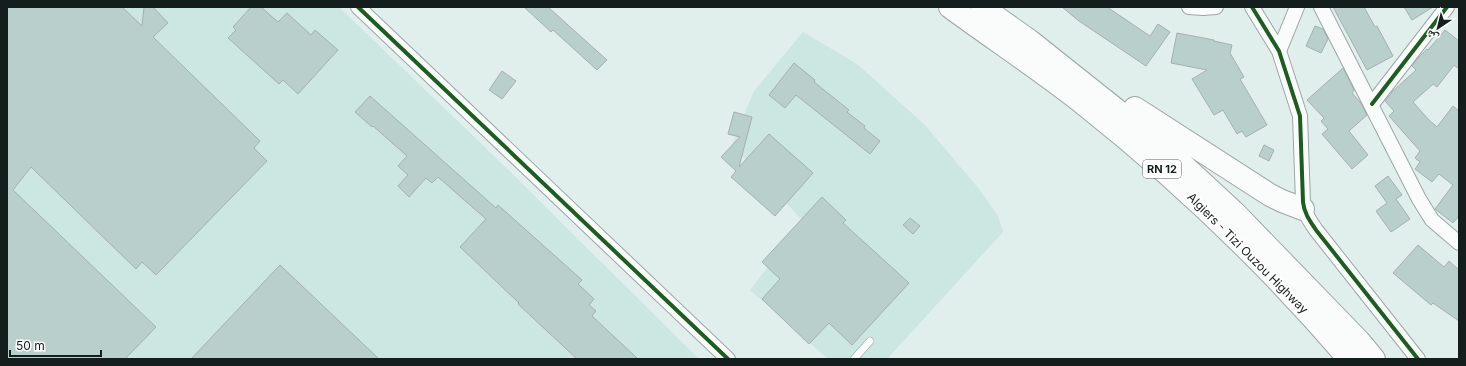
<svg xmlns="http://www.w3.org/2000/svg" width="1466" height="366" font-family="Inter,'Noto Naskh Arabic',sans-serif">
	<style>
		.built { fill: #cce6e2 }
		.building { fill: #b9cfcc; stroke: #a6b0af }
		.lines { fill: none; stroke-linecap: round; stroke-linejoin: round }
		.service-casing { stroke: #9ca7a5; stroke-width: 8 }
		.minor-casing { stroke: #9ca7a5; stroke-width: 16 }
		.trunk-casing { stroke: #9ca7a5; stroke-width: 24 }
		.service { stroke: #fafcfc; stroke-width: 7 }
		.minor { stroke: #fafcfc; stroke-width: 14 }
		.trunk { stroke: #fafcfc; stroke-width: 22 }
		.cycleway-casing { stroke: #fff; stroke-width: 6 }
		.cycleway { stroke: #1b5e20; stroke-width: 4 }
		.labels { text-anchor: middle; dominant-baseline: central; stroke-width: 4; stroke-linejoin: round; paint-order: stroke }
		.shield { fill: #fff; stroke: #5a6260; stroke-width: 1 }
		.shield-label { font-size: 11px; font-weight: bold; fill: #141e1c }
		.street-label { font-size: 12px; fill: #141e1c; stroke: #fff }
	</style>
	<rect width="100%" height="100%" fill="#e0eeec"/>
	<path class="built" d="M7 7H339L495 157 699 359H7Z
		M803 32 857 64 925 125 979 189 998 216 1003 232 887 359H828L750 290 803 221 732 145 754 91Z"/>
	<path class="building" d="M7 7H122L142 26 144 7H153L168 23 153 37 260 141 254 148 267 161 156 275 142 262 136 269 31 167 13 190 156 327 125 359H7Z
		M251 7H261L278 22 287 13 311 35 315 30 338 50 298 94 283 80 279 84 228 38 236 30 233 27Z
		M524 7H548L607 60 597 70 553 30 551 32Z
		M1062 7H1107L1150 36 1158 24 1170 32 1146 66 1079 21Z
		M1333 7H1364L1375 27 1377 26 1393 56 1367 70Z
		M1404 7H1433L1412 20Z
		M1315 26 1323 29 1328 39 1321 53 1306 46Z
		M1445 30 1459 41V69L1454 65 1437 87 1433 84 1413 102 1429 120 1437 127 1453 106 1459 111V216L1453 223 1435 209 1453 185 1439 174 1432 182 1415 169 1420 162 1415 158 1420 151 1389 116 1394 111 1385 101 1392 92 1416 70 1412 66 1418 58 1427 49 1428 50Z
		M1177 33 1214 40V41L1232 45 1230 53 1244 77 1240 79 1267 125 1246 137 1242 131 1237 134 1223 110 1214 115 1192 79 1207 70 1171 63Z
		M794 63 815 80 814 82 849 110 847 112 865 126 864 128 880 141 870 154 796 95 785 108 769 95Z
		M1343 68 1354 90 1352 93 1360 102 1367 115 1349 131 1368 155 1352 169 1322 134 1328 129 1321 121 1324 118 1307 100Z
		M502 71 516 81 502 99 489 90Z
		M370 96 496 208 498 205 582 280 578 284 594 299 589 305 596 311 592 316 638 359H577L518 304 519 303 460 247 486 219 438 177 432 183 426 178 409 197 398 186 408 175 398 166 407 156 373 126 372 127 355 112Z
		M734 112 752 117 739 167 769 134 813 173 775 216 731 177 736 171 721 157 740 137 728 134Z
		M1264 145 1274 150 1269 161 1259 156Z
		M1388 176 1402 195 1396 199 1410 219 1391 232 1376 211 1387 203 1375 186Z
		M822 197 846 220 843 223 909 283 852 345 829 323 809 344 762 299 780 279 762 262Z
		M910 218 920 226 913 234 903 225Z
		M1418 245 1444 267 1449 261 1459 270V321L1433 303 1431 305 1393 273Z
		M280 265 379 359H191Z"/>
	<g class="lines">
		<defs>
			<path id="service" d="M854 359 870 341"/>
			<path id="minor" d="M358 7 728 359
				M1189 7 1203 8 1216 7
				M1252 7 1279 51 1300 116 1303 202C1304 213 1310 221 1316 230L1418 359
				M1321 7 1419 199 1432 220 1459 243
				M1279 51 1297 7
				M1372 104 1447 7"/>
			<path id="trunk" d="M950 7C995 40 1042 71 1085 105 1181 181 1270 267 1349 359
				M982 7 1030 41 1167 150 1235 213 1359 341 1374 359
				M1135 108 1270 195 1282 201 1303 209"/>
		</defs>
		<use href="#service" class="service-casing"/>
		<use href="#minor" class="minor-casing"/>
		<use href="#trunk" class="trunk-casing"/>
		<use href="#service" class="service"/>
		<use href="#minor" class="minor"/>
		<use href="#trunk" class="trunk"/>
		<defs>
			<path id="cycleway" d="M358 7 728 359
				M1252 7 1279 51 1300 116 1303 202C1304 213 1310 221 1316 230L1418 359
				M1372 104 1447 7"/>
		</defs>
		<use href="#cycleway" class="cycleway-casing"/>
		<use href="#cycleway" class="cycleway"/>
	</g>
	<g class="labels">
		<rect class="shield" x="1143" y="160" width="38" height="18" rx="3"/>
		<g class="shield-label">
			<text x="1162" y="169">RN 12</text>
		</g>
		<g class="street-label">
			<text transform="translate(1248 253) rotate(45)">Algiers - Tizi Ouzou Highway</text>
		</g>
	</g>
	<rect width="1466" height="366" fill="none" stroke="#141e1c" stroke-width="16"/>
	<g transform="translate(1438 28) rotate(215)" stroke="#ffffff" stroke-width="3" paint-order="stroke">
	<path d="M0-3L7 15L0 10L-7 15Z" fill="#141e1c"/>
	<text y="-6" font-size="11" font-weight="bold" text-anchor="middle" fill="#141e1c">ش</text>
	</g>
	<path d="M10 350v6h91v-6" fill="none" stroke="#141e1c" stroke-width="2"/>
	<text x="16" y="350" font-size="12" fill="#141e1c" stroke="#ffffff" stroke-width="3" paint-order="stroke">50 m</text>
</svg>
